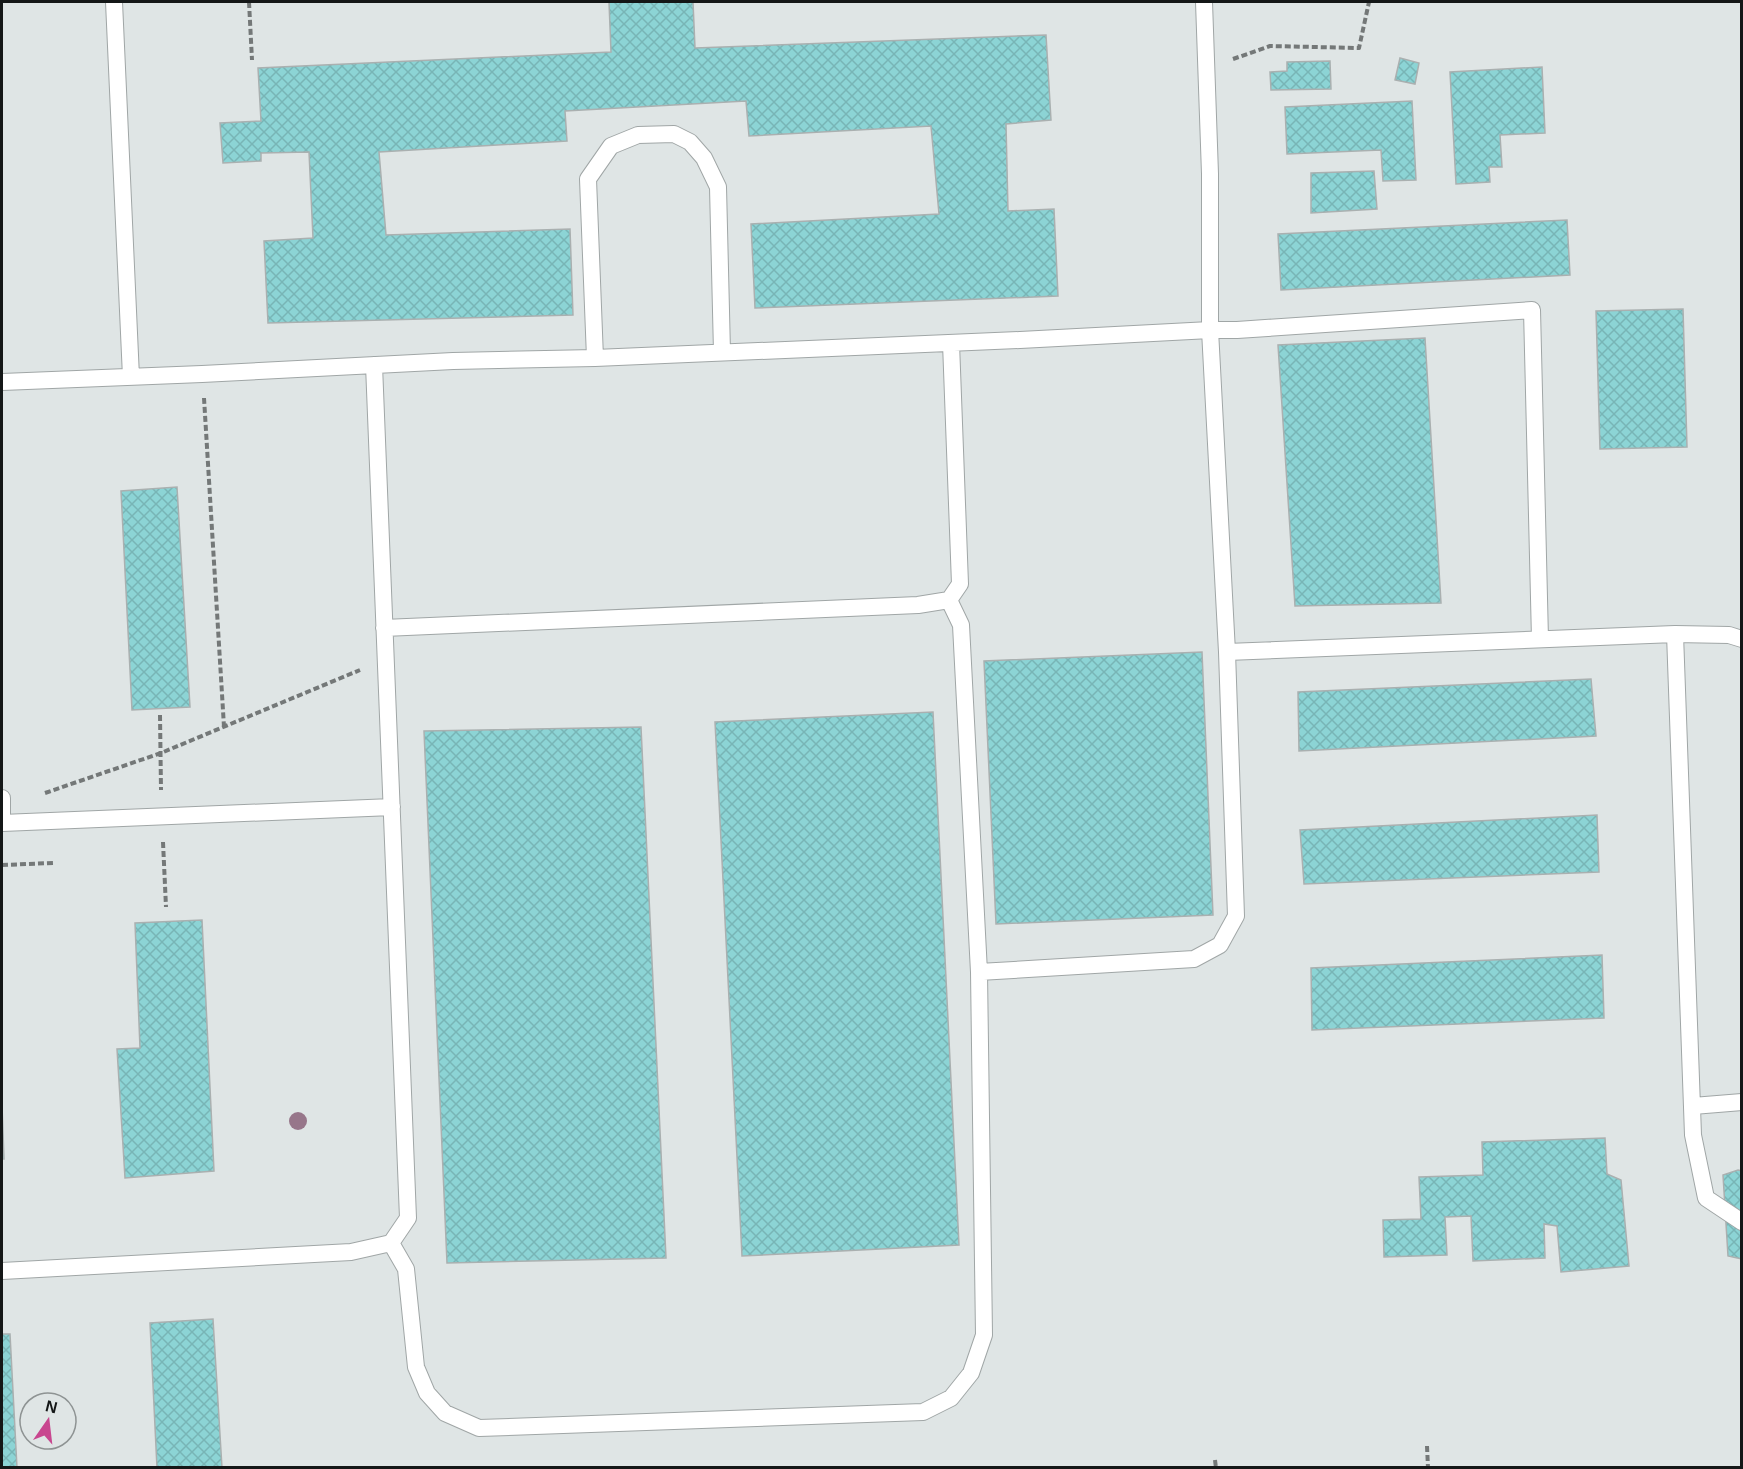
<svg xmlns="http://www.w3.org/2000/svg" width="1743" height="1469" font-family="Helvetica,sans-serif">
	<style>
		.building { fill: url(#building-cross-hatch); stroke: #aab0b0; stroke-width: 1.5 }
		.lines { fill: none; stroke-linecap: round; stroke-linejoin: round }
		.lane-casing { stroke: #a0a6a6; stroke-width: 18 }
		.path { stroke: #747878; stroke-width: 4; stroke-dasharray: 6 3; stroke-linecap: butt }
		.lane { stroke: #fff; stroke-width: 16 }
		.tree { fill: #97768a }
	</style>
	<defs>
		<pattern id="building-cross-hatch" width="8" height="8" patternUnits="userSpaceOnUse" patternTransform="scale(1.5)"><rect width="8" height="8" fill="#8cd4d5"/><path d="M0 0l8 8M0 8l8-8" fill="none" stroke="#78b5b6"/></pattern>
	</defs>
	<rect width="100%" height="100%" fill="#dfe5e5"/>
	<path class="building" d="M609 2H693L695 48 1046 35 1051 120 1006 124 1008 211 1054 209 1058 296 755 308 751 224 939 214 931 126 749 136 746 101 565 111 567 141 379 152 386 235 570 229 573 315 268 323 264 241 313 238 309 152 261 153V161L223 163 220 123 261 121 258 68 611 52Z
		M1400 58 1419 63 1415 84 1395 80Z
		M1330 61 1331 89 1271 90 1270 72 1287 71V62Z
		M1542 67 1545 133 1500 135 1502 167H1489L1490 182 1456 184 1450 72Z
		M1412 101 1416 180 1383 181 1381 150 1287 154 1285 107Z
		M1374 171 1377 209 1311 213V173Z
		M1567 220 1570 275 1281 290 1278 234Z
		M1683 309 1687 447 1600 449 1596 311Z
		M1425 338 1441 603 1295 606 1278 345Z
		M177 487 190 707 132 710 121 491Z
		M1202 652 1213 915 996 924 984 661Z
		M1591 679 1596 736 1299 751 1298 692Z
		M933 712 959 1245 742 1256 715 722Z
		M641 727 666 1258 447 1263 424 731Z
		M1597 815 1599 872 1304 884 1300 830Z
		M202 920 214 1171 125 1178 117 1049 140 1048 135 923Z
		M1602 955 1604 1018 1312 1030 1311 968Z
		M2 1106 4 1159H2Z
		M1605 1138 1607 1174 1621 1180 1629 1266 1561 1272 1557 1226 1544 1224 1545 1258 1473 1261 1471 1216 1445 1217 1447 1255 1384 1257 1383 1220 1421 1219 1419 1177 1483 1175 1482 1142Z
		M1738 1170 1742 1171V1259L1728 1256 1723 1175Z
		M213 1319 222 1468H157L150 1323Z
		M2 1334H10L17 1468H2Z"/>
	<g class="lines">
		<defs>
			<path id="lane" d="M114 2 131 377
				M595 358 588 179 611 146 638 135 674 134 690 142 704 158 718 187 722 352
				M2 382 202 374 453 361 595 358 1020 340 1210 330H1237L1532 310 1540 639
				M384 628 918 605 949 600 960 584 951 343
				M1742 639 1729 635 1675 634 1693 1135 1706 1198 1742 1222
				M1227 652 1675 634
				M2 798V823
				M2 823 392 807
				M979 972 1194 959 1220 945 1236 916 1227 652 1210 330V174L1204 2
				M1693 1106 1742 1102
				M391 1243 406 1269 416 1367 427 1393 445 1413 479 1428 923 1412 951 1398 971 1373 984 1335 979 972 961 625 949 600
				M2 1271 351 1252 391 1243 408 1218 374 365"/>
		</defs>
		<use href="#lane" class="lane-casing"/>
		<path class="path" d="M249 2 252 60
			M1233 59 1270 46 1359 48 1369 2
			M204 398 224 727
			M160 715 161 790
			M45 793 161 753 360 670
			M163 842 166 907
			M2 865 53 863
			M1427 1446 1428 1468
			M1215 1460 1216 1468"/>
		<use href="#lane" class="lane"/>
	</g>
	<circle class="tree" cx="298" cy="1121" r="9"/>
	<rect width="1743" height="1469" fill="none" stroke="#141717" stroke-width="6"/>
	<g transform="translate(48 1421) rotate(14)"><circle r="28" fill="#dfe5e5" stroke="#8e9393" stroke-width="1.5"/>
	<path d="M0-4.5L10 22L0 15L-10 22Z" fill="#c8468f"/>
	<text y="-9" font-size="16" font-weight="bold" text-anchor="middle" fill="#141717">N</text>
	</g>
</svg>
